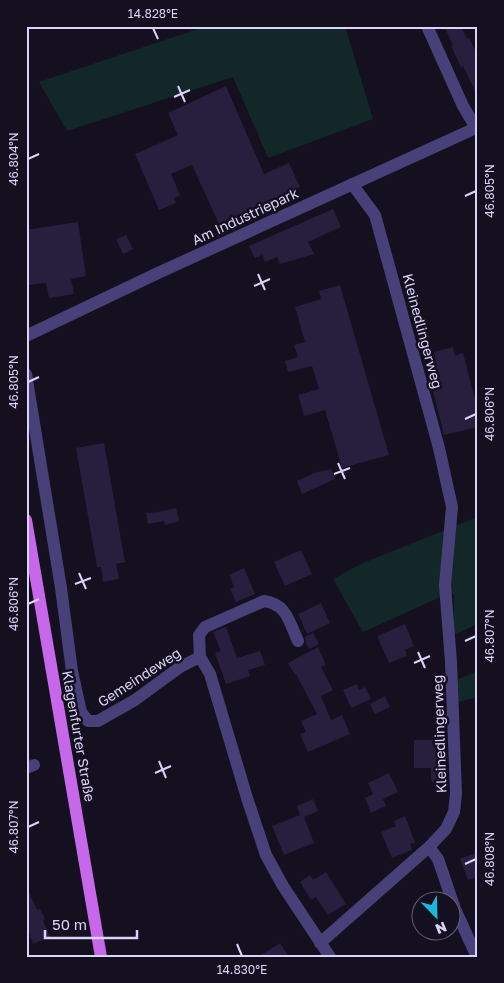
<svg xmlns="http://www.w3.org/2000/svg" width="504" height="983" font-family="'Golos Text',sans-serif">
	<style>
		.green { fill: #132728 }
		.building { fill: #281e3e }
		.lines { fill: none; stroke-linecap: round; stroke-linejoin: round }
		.minor { stroke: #484078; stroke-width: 12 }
		.major { stroke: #c768eb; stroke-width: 12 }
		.ticks { fill: none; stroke: #dbd3f9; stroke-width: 2 }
		.labels { text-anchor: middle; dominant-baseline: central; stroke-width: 5; stroke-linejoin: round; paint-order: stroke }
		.street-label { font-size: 14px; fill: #dbd3f9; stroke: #14101f }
		.neatline { fill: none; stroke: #dbd3f9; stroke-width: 2 }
		.ticks-label { font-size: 12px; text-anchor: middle; fill: #dbd3f9 }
	</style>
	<rect width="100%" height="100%" fill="#14101f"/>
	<path class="green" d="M207 26H345L373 119 268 158 233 77 67 131 39 82Z
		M478 517V624L454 635V594L438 598 363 632 333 579 363 563Z
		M478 671V697L455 703 454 681Z"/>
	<path class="building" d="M444 26H461L467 39 469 38 478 56V97L463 66 461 67 451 46 453 45Z
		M226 86 264 174 289 163 300 187 219 224 192 165 171 174 180 195 174 198 176 203 159 210 135 154 178 135 168 113Z
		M333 209 341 227 308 242 314 254 280 264 277 257 265 262 262 255 255 258 249 246Z
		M78 222 86 276 71 279 74 294 49 298 46 283 29 285 26 266V230Z
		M126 235 133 249 123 254 116 239Z
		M340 285 389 455 342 468 325 410 304 416 298 395 319 389 312 366 288 372 285 361 298 357 294 345 305 342 295 307 321 299 319 291Z
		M453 347 455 356 463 353 478 411V427L444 435 426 363 436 360 434 352Z
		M104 443 125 562 116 564 119 579 103 582 101 567H97L76 448Z
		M331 469 335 479 302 494 297 481 314 473Z
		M176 508 179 521 165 525 164 521 148 524 146 513 158 512Z
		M301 550 312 574 285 586 274 562Z
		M244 568 255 594 236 602 230 589 234 587 229 575Z
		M321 603 330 623 307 634 298 614Z
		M405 624 414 646 405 650 407 656 389 663 377 636Z
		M226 627 237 658 260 651 265 665 248 670 250 676 226 684 215 653 221 651 213 632Z
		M313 633 319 644 309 649 306 643 305 637Z
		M318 647 326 665 321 667 333 690 321 696 331 720 342 715 350 734 308 752 300 734 306 732 301 721 317 714 296 674 295 675 288 663Z
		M357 684 359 690 365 687 371 699 351 708 343 690Z
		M385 696 390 707 375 714 370 704Z
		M414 740H438V755H444V778L448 785V790L439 795 431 779V768H414Z
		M389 773 398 792 383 799 386 806 371 813 365 798 373 794 368 783Z
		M313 799 318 811 304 817 314 843 284 855 272 826 300 815 297 806Z
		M405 816 415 842 410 844 412 850 392 858 381 832 396 826 394 821Z
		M478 852V877L468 880 460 859Z
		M326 872 346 904 328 915 316 897 311 900 300 882 310 875 313 880Z
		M26 886 37 910 40 909 45 919 43 920 50 937 33 944 29 933 26 934Z
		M280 943 289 957H258Z"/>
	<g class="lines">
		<path class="minor" d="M427 26 463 106 476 128
			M26 336 158 273 478 127
			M26 374 61 588 72 671 81 712 88 721H98L135 700 180 667 200 657 210 674 247 798 266 855 283 886 330 957
			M200 657 199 635 205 627 264 601C287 604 289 622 298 641
			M26 768 34 765
			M429 847 438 859 455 909 477 957
			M320 943 429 847 446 829 454 812 456 794 451 662 445 585 452 507 439 448 375 215 352 184"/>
		<path class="major" d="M26 520 101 957"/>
	</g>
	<path class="ticks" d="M153 28 158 39M178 86 185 102M174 97 190 90M28 159 39 154M465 196 476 191M258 274 265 290M254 286 270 279M28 382 39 377M465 419 476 414M338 463 345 479M334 474 350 468M79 573 86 589M75 584 91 578M28 604 39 599M465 641 476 636M418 652 425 668M414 663 430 656M159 761 166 778M155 773 171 766M28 827 39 822M465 864 476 859M237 944 242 956"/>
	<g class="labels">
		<g class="street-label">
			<text transform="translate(245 216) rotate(-25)">Am Industriepark</text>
			<text transform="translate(423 331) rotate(75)">Kleinedlingerweg</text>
			<text transform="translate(139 677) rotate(-33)">Gemeindeweg</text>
			<text transform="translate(439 734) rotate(-92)">Kleinedlingerweg</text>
			<text transform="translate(79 736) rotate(80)">Klagenfurter Straße</text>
		</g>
	</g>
	<rect width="504" height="983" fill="none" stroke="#14101f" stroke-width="55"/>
	<g transform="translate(436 916) rotate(157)"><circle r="24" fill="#14101f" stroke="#645e76"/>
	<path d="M0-4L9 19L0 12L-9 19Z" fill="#1db6dc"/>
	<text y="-8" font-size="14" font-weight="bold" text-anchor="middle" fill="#dbd3f9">N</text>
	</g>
	<path d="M45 930v8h92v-8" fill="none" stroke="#dbd3f9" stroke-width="2.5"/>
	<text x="52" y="930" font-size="15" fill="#dbd3f9" stroke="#14101f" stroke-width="4" paint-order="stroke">50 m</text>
	<rect x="28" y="28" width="448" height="928" class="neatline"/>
	<g class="ticks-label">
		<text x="153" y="18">14.828°E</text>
		<text transform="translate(14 159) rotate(-90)" y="4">46.804°N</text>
		<text transform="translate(490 191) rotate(-90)" y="4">46.805°N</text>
		<text transform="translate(14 382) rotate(-90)" y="4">46.805°N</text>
		<text transform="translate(490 414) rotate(-90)" y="4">46.806°N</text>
		<text transform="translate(14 604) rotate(-90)" y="4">46.806°N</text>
		<text transform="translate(490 636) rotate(-90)" y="4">46.807°N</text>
		<text transform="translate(14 827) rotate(-90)" y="4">46.807°N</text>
		<text transform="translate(490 859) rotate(-90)" y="4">46.808°N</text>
		<text x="242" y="974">14.830°E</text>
	</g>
</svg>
